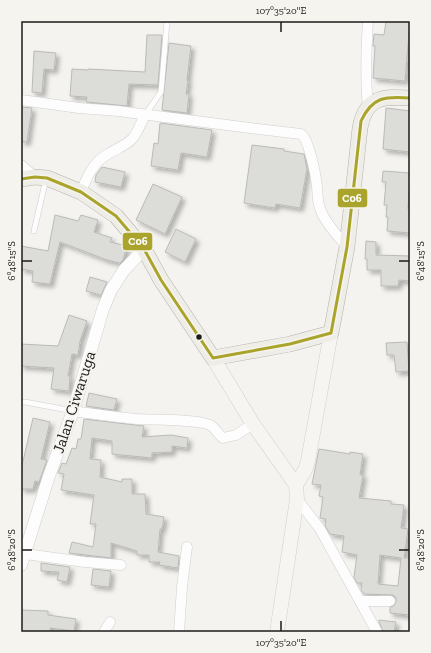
<svg xmlns="http://www.w3.org/2000/svg" width="431" height="653" font-family="'Zilla Slab',serif">
	<style>
		.building { fill: #dcdcd9; stroke: #bbbab8; fill-rule: evenodd; filter: url(#shadow) }
		.lines { fill: none; stroke-linecap: round; stroke-linejoin: round }
		.service-casing { stroke: #d0cfcd; stroke-width: 6 }
		.minor-casing { stroke: #d0cfcd; stroke-width: 11 }
		.tertiary-casing { stroke: #d0cfcd; stroke-width: 13 }
		.secondary-casing { stroke: #d0cfcd; stroke-width: 15 }
		.primary-casing { stroke: #b5b1a6; stroke-width: 16 }
		.service { stroke: #fdfdfd; stroke-width: 5 }
		.minor { stroke: #fdfdfd; stroke-width: 10 }
		.tertiary { stroke: #fdfdfd; stroke-width: 12 }
		.secondary { stroke: #f7f5f2; stroke-width: 14 }
		.primary { stroke: #efede8; stroke-width: 15 }
		.bus-1-casing { stroke: #f6f4ee; stroke-width: 6 }
		.bus-1 { stroke: #aaa42d; stroke-width: 3 }
		.ticks { fill: none; stroke: #1c1b19; stroke-width: 1.5 }
		.bus-dot { fill: #1c1b19; stroke: #f6f4ee; stroke-width: 1.5 }
		.labels { text-anchor: middle; dominant-baseline: central; stroke-width: 3.5; stroke-linejoin: round; paint-order: stroke }
		.street-label { font-size: 16px; fill: #1c1b19; stroke: #f6f4ee }
		.line-badge { stroke: #f6f4ee; stroke-width: 1.5 }
		.badge-label { font-size: 11px; text-anchor: middle; font-weight: bold; fill: #fff }
		.neatline { fill: none; stroke: #1c1b19; stroke-width: 1.5 }
		.ticks-label { font-size: 10px; text-anchor: middle; fill: #1c1b19 }
	</style>
	<defs>
		<filter id="shadow"><feDropShadow dx="3.5" dy="3.5" stdDeviation="2" flood-color="#0004"/></filter>
	</defs>
	<rect width="100%" height="100%" fill="#f4f3f0"/>
	<path class="building" d="M386 21H410L405 81 373 78 375 46H373L374 34 384 35Z
		M147 35H162L158 85 129 84 127 106 86 102 87 97 70 96 72 69 88 70V69L145 72Z
		M169 43 191 46 187 80 188 81 186 94H189L187 113 162 110Z
		M34 51 56 53 54 70 44 69 42 93 32 92Z
		M21 107 32 108 27 142 21 141Z
		M386 108 410 111V152L383 149Z
		M160 123 212 130 207 157 181 153 178 170 151 166 154 143 158 144Z
		M252 145 284 149V151L304 154 307 169 300 208 276 204 275 208 244 203Z
		M102 167 125 172 121 187 95 182 96 175Z
		M383 171 410 173 408 209H410V233L387 231 388 217H386L387 205H384L386 182H382Z
		M153 184 182 197 165 234 136 220Z
		M55 215 78 221 81 215 98 220 94 232 112 238 110 242 127 246 123 260 120 263 107 260 60 242 50 284 32 282 33 271 21 269V246L48 251Z
		M176 229 196 239 185 262 165 252Z
		M366 241 376 242V255L410 256V281L399 280 398 286H381V270H367V259H365Z
		M90 277 107 282 101 295 86 291Z
		M69 315 87 321 80 341 78 355 72 354 68 376H70L69 391 51 389 54 368 21 366V344L58 346Z
		M407 342 409 371 396 372 394 355H387L386 343Z
		M89 393 117 399 114 410 86 406Z
		M33 418 50 422 41 459 47 460 39 482 35 481 33 489H21V470Z
		M84 419 144 426 142 437 171 435 188 438 187 448 172 446V452L152 453V458L112 454V441L92 438 90 459 101 460 100 477 122 482V479H132V494H145L146 514 164 517 162 529H160L158 552 179 556 178 568 159 565 160 562H149V555H137V551L111 543V558L69 553 72 542 93 547 96 524H90L94 495 61 490 64 474 58 473 62 463 66 464 72 448 76 449 78 439H81Z
		M319 449 350 454V452L363 454 360 475H363L359 498 391 501V504L404 505 401 528 408 529 404 558H410V615L390 613V607L394 606 396 601V598L393 595 364 594 361 590 362 583H357L354 577 357 555 342 552 344 536 330 534 325 526 326 519 320 518 323 497 319 496 321 485 312 484ZM380 555 401 558 398 586 378 584Z
		M41 563 70 567 67 582 57 580 59 572 41 571Z
		M93 569 111 571 109 587 91 585Z
		M21 610 48 611V615L76 619 74 631 50 628V632H21Z
		M379 620 396 622 394 632 383 631 379 622Z"/>
	<g class="lines">
		<defs>
			<path id="service" d="M145 115 161 92 167 21
				M34 231 46 179
				M25 402 73 411"/>
			<path id="minor" d="M21 100 79 108 118 111 250 128 301 134C309 139 316 176 317 187 318 194 317 201 320 208 324 222 338 236 347 247
				M368 107C365 77 366 51 368 21
				M21 165 35 177
				M81 192C87 177 93 162 108 154 116 149 125 146 132 139 138 133 141 122 145 115
				M73 411C94 414 115 417 137 419 154 420 196 419 210 425 216 428 218 435 223 438L236 435 253 424
				M297 499 320 529 377 632
				M25 554 85 562 121 565
				M360 601H390
				M104 632 110 622
				M179 632 182 587 187 547"/>
			<path id="tertiary" d="M21 565 49 476 73 411 103 309 111 290 124 270 144 249"/>
			<path id="secondary" d="M213 358 253 424 296 485 297 499 277 632
				M296 485 305 470 308 461 331 333"/>
			<path id="primary" d="M21 179 35 177 47 178 81 192 116 216 144 249 161 280 213 358 290 344 331 333 347 247 360 128C366 97 382 96 410 98"/>
		</defs>
		<use href="#service" class="service-casing"/>
		<use href="#minor" class="minor-casing"/>
		<use href="#tertiary" class="tertiary-casing"/>
		<use href="#secondary" class="secondary-casing"/>
		<use href="#primary" class="primary-casing"/>
		<use href="#service" class="service"/>
		<use href="#minor" class="minor"/>
		<use href="#tertiary" class="tertiary"/>
		<use href="#secondary" class="secondary"/>
		<use href="#primary" class="primary"/>
		<defs>
			<path id="bus-1" d="M21 179 35 177 47 178 81 192 116 216 144 249 161 280 213 358
				M331 333 347 247 361 121C372 97 385 96 410 98
				M213 358 290 344 331 333"/>
		</defs>
		<use href="#bus-1" class="bus-1-casing"/>
		<use href="#bus-1" class="bus-1"/>
	</g>
	<path class="ticks" d="M281 22V32M22 261H32M399 261H409M22 550H32M399 550H409M281 621V631"/>
	<circle class="bus-dot" cx="199" cy="337" r="3.5"/>
	<g class="labels">
		<g class="street-label">
			<text transform="translate(74 402) rotate(-72)">Jalan Ciwaruga</text>
		</g>
	</g>
	<g class="line-badge">
		<rect x="337" y="188" width="31" height="20" rx="4" fill="#aaa42d"/>
		<rect x="122" y="232" width="31" height="19" rx="4" fill="#aaa42d"/>
	</g>
	<g class="badge-label">
		<text x="352" y="202">C06</text>
		<text x="138" y="245">C06</text>
	</g>
	<rect width="431" height="653" fill="none" stroke="#f6f4ee" stroke-width="44"/>
	<rect x="22" y="22" width="387" height="609" class="neatline"/>
	<g class="ticks-label">
		<text x="281" y="14">107°35'20"E</text>
		<text transform="translate(11 261) rotate(-90)" y="4">6°48'15"S</text>
		<text transform="translate(420 261) rotate(-90)" y="4">6°48'15"S</text>
		<text transform="translate(11 550) rotate(-90)" y="4">6°48'20"S</text>
		<text transform="translate(420 550) rotate(-90)" y="4">6°48'20"S</text>
		<text x="281" y="646">107°35'20"E</text>
	</g>
</svg>
